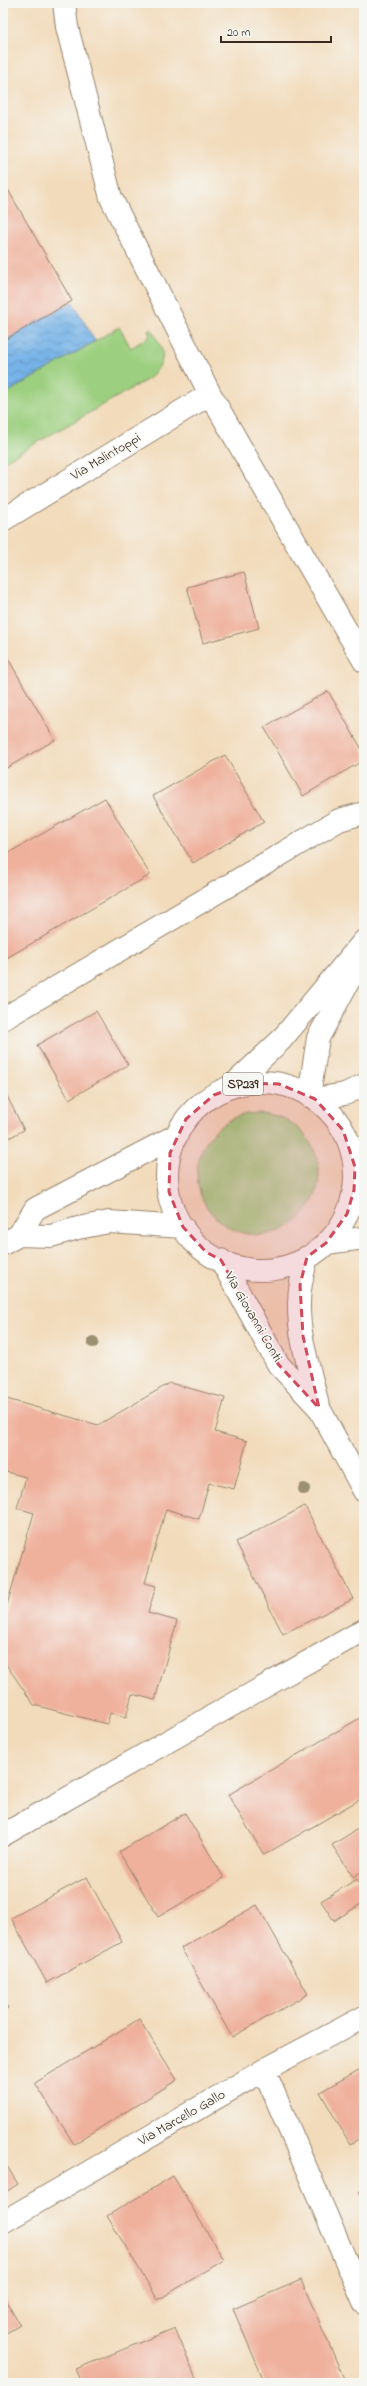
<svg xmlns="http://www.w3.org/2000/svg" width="367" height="2386" font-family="'Indie Flower',sans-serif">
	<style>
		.green { fill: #9ccf7f; stroke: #6c7c4e }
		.water { fill: url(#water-waves); stroke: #586e83 }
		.building { fill: #efb19c }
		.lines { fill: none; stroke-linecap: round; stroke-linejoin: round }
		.minor-casing { stroke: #96826c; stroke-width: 24 }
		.major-casing { stroke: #96826c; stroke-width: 24 }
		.minor { stroke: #fff; stroke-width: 22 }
		.major { stroke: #fff; stroke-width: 22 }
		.tree { fill: #9b9072 }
		.marked { fill: #d1495b; fill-opacity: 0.2; stroke: #d1495b; stroke-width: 3; stroke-dasharray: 8 5; stroke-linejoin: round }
		.labels { text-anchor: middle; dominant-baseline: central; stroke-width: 3.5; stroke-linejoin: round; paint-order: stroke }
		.shield { fill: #f6f6f2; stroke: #73675e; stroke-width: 1 }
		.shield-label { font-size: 13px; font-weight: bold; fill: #3b2a1e }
		.street-label { font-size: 14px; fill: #3b2a1e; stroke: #f6f6f2 }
	</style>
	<defs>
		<pattern id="water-waves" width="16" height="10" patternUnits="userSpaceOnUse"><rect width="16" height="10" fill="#76b3e8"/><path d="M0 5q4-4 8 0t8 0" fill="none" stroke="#6292bb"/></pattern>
	</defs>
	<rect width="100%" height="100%" fill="#f6f6f2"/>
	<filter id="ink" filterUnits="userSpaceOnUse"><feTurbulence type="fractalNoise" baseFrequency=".025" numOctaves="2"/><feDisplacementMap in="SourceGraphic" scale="8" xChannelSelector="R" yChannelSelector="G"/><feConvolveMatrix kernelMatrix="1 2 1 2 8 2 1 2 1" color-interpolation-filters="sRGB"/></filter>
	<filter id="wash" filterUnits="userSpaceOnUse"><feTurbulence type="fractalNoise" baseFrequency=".012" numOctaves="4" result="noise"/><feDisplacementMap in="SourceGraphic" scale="16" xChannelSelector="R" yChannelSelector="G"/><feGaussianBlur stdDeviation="0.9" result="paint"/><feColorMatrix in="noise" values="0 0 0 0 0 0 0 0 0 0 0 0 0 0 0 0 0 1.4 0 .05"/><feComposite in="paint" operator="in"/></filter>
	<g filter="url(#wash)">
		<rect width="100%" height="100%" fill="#f2dbbb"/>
		<path class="green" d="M119 327 131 348 150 336 148 331 151 329C164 351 169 358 150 378L3 462V395Z
			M197 1174a61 61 0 1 1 122 0a61 61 0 1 1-122 0Z"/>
		<path class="water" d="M72 301 95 341 3 395V341Z"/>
		<g id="blocks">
			<path class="building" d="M3 181 72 301 3 341Z
				M244 572 259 628 203 643 187 587Z
				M3 650 55 740 3 770Z
				M328 691 364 753V760L303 796 264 727Z
				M225 755 264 822 193 863 153 796Z
				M105 798 150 875 3 960V856Z
				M96 1011 128 1065 69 1099 37 1045Z
				M3 1088 24 1130 3 1141Z
				M170 1383 225 1398 215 1432 247 1441 234 1489 209 1483 199 1519 166 1509 145 1583 156 1586 148 1613 177 1621 155 1700 132 1694 126 1717 110 1713 107 1724 34 1705 3 1660V1618L34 1513 17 1508 26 1477 3 1471V1398L98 1425Z
				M305 1506 353 1599 283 1634 236 1542Z
				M360 1718 364 1724V1797L264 1855 228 1795Z
				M185 1813 224 1878 158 1917 119 1852Z
				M364 1825V1870L353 1877 332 1845Z
				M87 1877 122 1942 47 1983 11 1918Z
				M357 1879 364 1890V1902L334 1921 321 1901Z
				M257 1905 308 1994 232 2037 181 1948Z
				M3 2000 8 2008 3 2011Z
				M139 2019 177 2080 74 2144 35 2083Z
				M364 2067V2136L350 2144 320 2092Z
				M3 2160 18 2184 3 2194Z
				M173 2176 224 2260 158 2300 107 2216Z
				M364 2189V2201L359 2192Z
				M301 2280 346 2383H265L233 2309Z
				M3 2296 20 2325 3 2335Z
				M175 2328 198 2383H82L76 2369Z"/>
		</g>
	</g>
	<g filter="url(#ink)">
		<use href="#blocks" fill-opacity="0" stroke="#96826c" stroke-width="1"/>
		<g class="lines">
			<defs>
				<path id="minor" d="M64 3 67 27 111 198 210 394 364 661
					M3 520 210 394
					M3 1019 339 820 364 813
					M231 1087 281 1040 364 941
					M309 1096 318 1038 360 960
					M354 1190 364 1197
					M326 1243 364 1238
					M3 1835 364 1630
					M264 2070 364 2303
					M3 2222 264 2070 364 2017"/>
				<path id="major" d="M167 1176a94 94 0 1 1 188 0a94 94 0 1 1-188 0Z
					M315 1099 345 1094 364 1085
					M19 1235 51 1236 78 1228 109 1222 183 1227
					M3 1244 19 1235 35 1209 177 1135
					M307 1257C303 1272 299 1287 299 1303 298 1337 311 1373 318 1406
					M221 1260 278 1364 319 1408 364 1491"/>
			</defs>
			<use href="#minor" class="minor-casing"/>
			<use href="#major" class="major-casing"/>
			<use href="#minor" class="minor"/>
			<use href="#major" class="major"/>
		</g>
		<g class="tree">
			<circle cx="93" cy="1342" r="6"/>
			<circle cx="304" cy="1489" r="6"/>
		</g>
	</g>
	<path class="marked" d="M247 1083 279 1084 315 1099 343 1130 355 1167 354 1190 347 1214 326 1243 307 1257 300 1285 303 1336 319 1408 278 1364 221 1260 206 1252 183 1227 169 1192 170 1153 186 1119 214 1095Z"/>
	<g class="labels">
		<rect class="shield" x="223" y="1073" width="40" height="22" rx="3"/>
		<g class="shield-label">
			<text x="243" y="1084">SP239</text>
		</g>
		<g class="street-label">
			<text transform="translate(106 457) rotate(-31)">Via Malintoppi</text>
			<text transform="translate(253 1317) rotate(60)">Via Giovanni Conti</text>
			<text transform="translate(182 2118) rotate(-30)">Via Marcello Gallo</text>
		</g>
	</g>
	<rect width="367" height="2386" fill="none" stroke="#f6f6f2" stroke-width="16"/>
	<path d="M221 36v6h110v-6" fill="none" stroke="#3b2a1e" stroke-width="2"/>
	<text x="227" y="36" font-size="12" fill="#3b2a1e" stroke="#f6f6f2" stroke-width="3" paint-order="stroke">20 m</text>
</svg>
